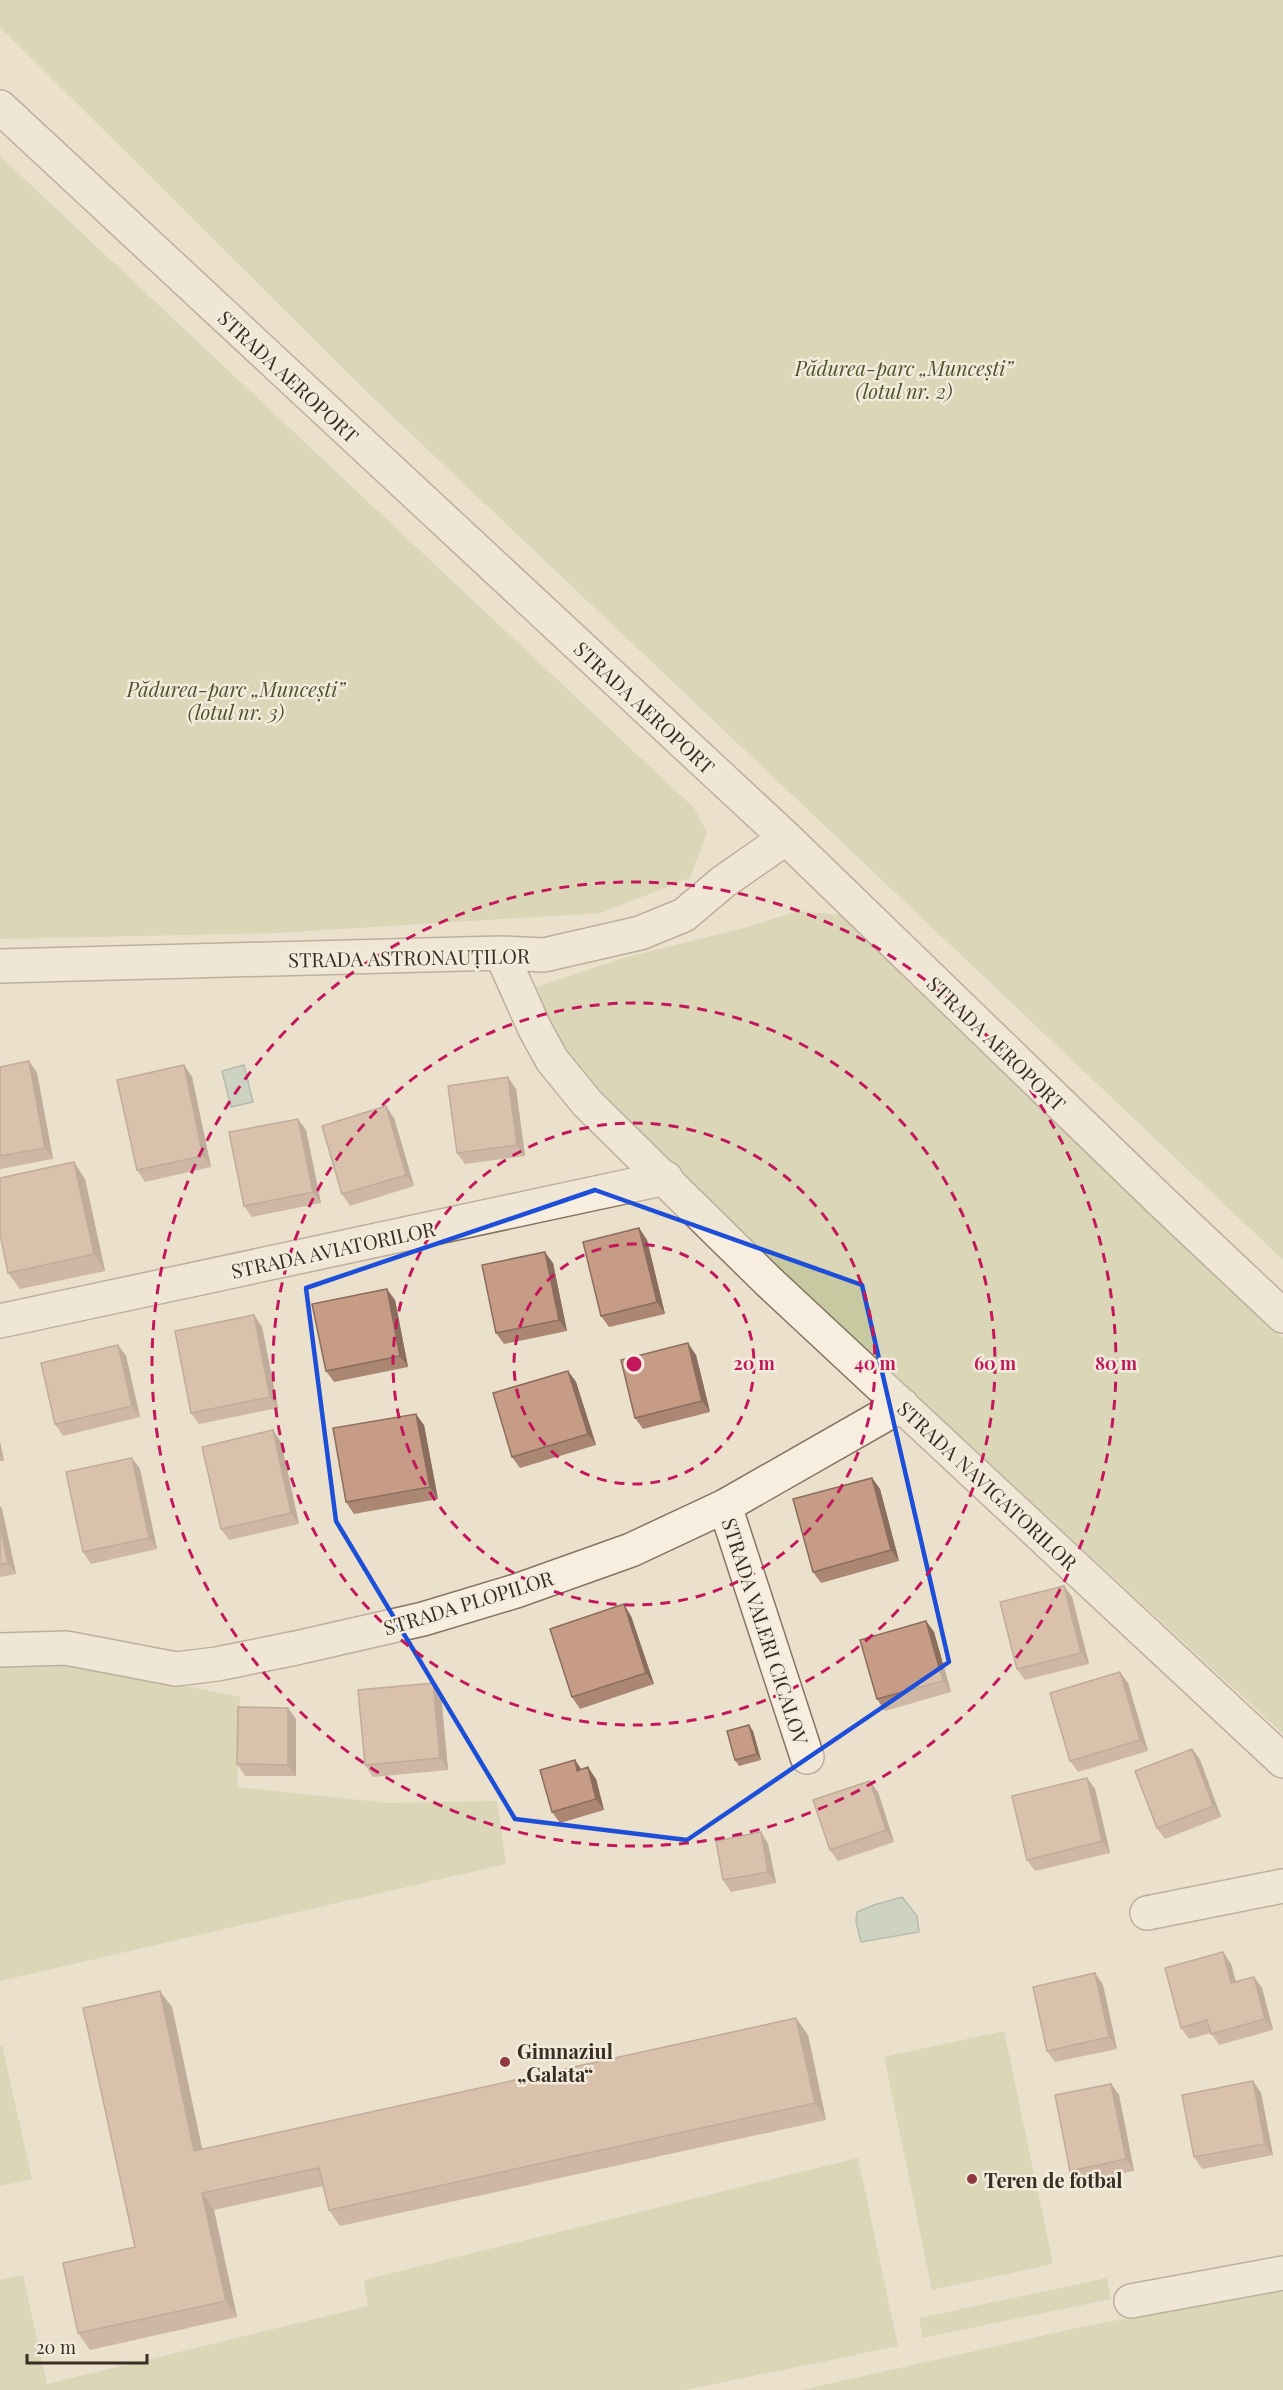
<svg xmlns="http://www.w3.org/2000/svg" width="1283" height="2390" font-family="'Playfair Display',serif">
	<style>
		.green { fill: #c7c9a1 }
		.water { fill: #acc1b9; stroke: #738f86; stroke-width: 1.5 }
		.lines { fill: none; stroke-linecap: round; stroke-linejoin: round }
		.minor-casing { stroke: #877362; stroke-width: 36 }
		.minor { stroke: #f7eedf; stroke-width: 33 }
		.wall { fill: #aa8673 }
		.shaded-wall { fill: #8b6d5e }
		.building { fill: #c69c86; stroke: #8b6d5e; stroke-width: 1.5 }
		.marked { fill: none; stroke: #1d4ed8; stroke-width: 4.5; stroke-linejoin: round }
		.ring { fill: none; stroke: #c2185b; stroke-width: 3; stroke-dasharray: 10 8 }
		.poi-dot { fill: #91373e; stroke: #f3ebdb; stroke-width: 2 }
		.labels { text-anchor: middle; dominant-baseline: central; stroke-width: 5; stroke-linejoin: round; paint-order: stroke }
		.park-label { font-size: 20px; font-style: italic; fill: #4d542c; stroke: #f3ebdb }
		.street-label { font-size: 20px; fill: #3a2d23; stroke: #f3ebdb }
		.poi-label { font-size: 20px; font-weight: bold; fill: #3a2d23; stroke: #f3ebdb; text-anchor: start }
		.centre { fill: #c2185b; stroke: #f3ebdb; stroke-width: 3 }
		.ring-label { font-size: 18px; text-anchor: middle; font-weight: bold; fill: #c2185b; stroke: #f3ebdb; stroke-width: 5; stroke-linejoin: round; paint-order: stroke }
	</style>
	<rect width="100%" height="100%" fill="#ebe0cc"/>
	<path class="green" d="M0 0H1283V1260L369 394 0 27Z
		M0 156 694 808 707 833 690 878 601 913 277 933 0 939Z
		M798 911 841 915 1283 1338V1734L628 1129 564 1058 534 988 623 958 744 928Z
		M38 1655 240 1697 237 1787 388 1803 497 1801 506 1864 0 1981V1662Z
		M1004 2031 1053 2264 932 2290 884 2057Z
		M2 2045 32 2179 0 2186V2046Z
		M858 2158 898 2346 686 2390H0V2280L23 2275 47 2384 368 2306 364 2280Z
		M1107 2278 1111 2299 923 2338 919 2318Z
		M1283 2289V2390H801L1081 2327Z"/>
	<path class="water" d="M244 1065 253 1102 231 1107 222 1071Z
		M902 1897 917 1916 919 1932 861 1942 856 1922 857 1912 874 1905Z"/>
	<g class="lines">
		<defs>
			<path id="minor" d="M0 107 786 838 1161 1201 1283 1316
				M501 953 535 1029 552 1060 587 1103 768 1281 1283 1761
				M0 966 501 953 544 955 640 933 684 915 723 882 786 838
				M0 1321 666 1178
				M725 1506 807 1757
				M0 1650 66 1648 176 1669 217 1664 296 1648 423 1619 516 1591 631 1550 725 1506 902 1405
				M1147 1913 1283 1886
				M1131 2301 1283 2273"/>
		</defs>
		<use href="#minor" class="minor-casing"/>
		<use href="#minor" class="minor"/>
	</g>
	<path class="wall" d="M184 1065 192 1077 211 1167 145 1182 137 1170Z
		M0 1067 37 1073 53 1159 0 1169Z
		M516 1089 525 1156 465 1164 457 1153Z
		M394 1118 414 1186 350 1206 342 1194Z
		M306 1130 321 1203 252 1217 244 1206Z
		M85 1179 105 1271 20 1289 8 1273Z
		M639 1228 647 1240 665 1314 609 1327 601 1316Z
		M553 1263 567 1331 504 1344 496 1333Z
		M395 1300 408 1367 334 1382 326 1371Z
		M254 1315 262 1327 278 1408 199 1424 191 1413Z
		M118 1345 126 1356 140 1417 63 1436 55 1424Z
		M696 1355 710 1412 643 1429 635 1418Z
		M568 1371 576 1382 596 1445 520 1468 512 1457Z
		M424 1425 438 1499 354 1514 346 1502Z
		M0 1442 4 1461H0Z
		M281 1442 299 1524 229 1540 221 1529Z
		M140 1469 157 1549 91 1564 83 1552Z
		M872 1478 880 1489 899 1561 821 1583 813 1572Z
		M0 1506 2 1509 16 1574 0 1577Z
		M1064 1586 1072 1597 1089 1664 1025 1680 1017 1669Z
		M631 1616 654 1684 580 1709 572 1697Z
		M926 1621 934 1632 951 1692 885 1711 877 1699Z
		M433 1683 441 1694 448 1770 373 1777 365 1765Z
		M1128 1683 1148 1751 1078 1772 1070 1761Z
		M296 1719V1776H245L237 1764Z
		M753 1731 761 1760 739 1766 735 1760Z
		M1192 1749 1200 1760 1221 1817 1165 1839 1157 1828Z
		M575 1760 581 1769 596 1779 604 1810 560 1823 552 1812Z
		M1087 1778 1095 1789 1110 1853 1035 1871 1027 1860Z
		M878 1792 894 1842 838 1861 830 1850Z
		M761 1832 768 1844 776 1883 731 1892 723 1880Z
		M1231 1964 1236 1982 1254 1977 1262 1988 1273 2030 1219 2045 1211 2033 1189 2039 1181 2028Z
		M1095 1973 1103 1985 1117 2049 1055 2062 1047 2051Z
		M172 2007 202 2149 808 2035 826 2120 340 2226 329 2210 323 2186 214 2210 237 2317 90 2350 78 2333 135 2247Z
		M1253 2081 1261 2093 1273 2155 1202 2169 1194 2157Z
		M1111 2084 1119 2095 1134 2171 1078 2182 1070 2171Z"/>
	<path class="shaded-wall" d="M29 1061 37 1073 53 1159 45 1148Z
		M184 1065 192 1077 211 1167 203 1156Z
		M508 1077 516 1089 525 1156 517 1145Z
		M386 1106 394 1118 414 1186 406 1175Z
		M298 1119 306 1130 321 1203 313 1192Z
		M74 1162 85 1179 105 1271 94 1254Z
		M639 1228 647 1240 665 1314 657 1302Z
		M545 1252 553 1263 567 1331 559 1320Z
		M387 1289 395 1300 408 1367 400 1356Z
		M254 1315 262 1327 278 1408 270 1397Z
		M688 1343 696 1355 710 1412 702 1401Z
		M118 1345 126 1356 140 1417 132 1406Z
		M568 1371 576 1382 596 1445 588 1434Z
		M416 1414 424 1425 438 1499 430 1487Z
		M273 1430 281 1442 299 1524 291 1513Z
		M0 1442 4 1461 0 1455Z
		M132 1458 140 1469 157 1549 149 1538Z
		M872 1478 880 1489 899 1561 891 1550Z
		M0 1506 2 1509 16 1574 8 1563 0 1526Z
		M1064 1586 1072 1597 1089 1664 1081 1653Z
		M624 1604 631 1616 654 1684 646 1673Z
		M926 1621 934 1632 951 1692 943 1681Z
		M1120 1672 1128 1683 1148 1751 1140 1740Z
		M433 1683 441 1694 448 1770 440 1758Z
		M288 1708 296 1719V1776L288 1765Z
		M749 1725 753 1731 761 1760 757 1754Z
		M1192 1749 1200 1760 1221 1817 1213 1806Z
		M575 1760 583 1772 577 1771Z
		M588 1767 596 1779 604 1810 596 1799Z
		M1087 1778 1095 1789 1110 1853 1102 1841Z
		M870 1781 878 1792 894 1842 886 1830Z
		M761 1832 768 1844 776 1883 768 1872Z
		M1223 1952 1231 1964 1239 1994 1231 1983Z
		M1095 1973 1103 1985 1117 2049 1109 2037Z
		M1254 1977 1262 1988 1273 2030 1265 2019Z
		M160 1991 172 2007 206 2167 194 2151Z
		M796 2018 808 2035 826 2120 815 2103Z
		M1253 2081 1261 2093 1273 2155 1265 2144Z
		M1111 2084 1119 2095 1134 2171 1126 2159Z
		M202 2193 214 2210 237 2317 226 2301Z"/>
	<path class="building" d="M29 1061 45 1148 0 1156V1067Z
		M184 1065 203 1156 137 1170 117 1080Z
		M508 1077 517 1145 457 1153 448 1086Z
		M386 1106 406 1175 342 1194 322 1126Z
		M298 1119 313 1192 244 1206 229 1132Z
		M74 1162 94 1254 8 1273 0 1234V1178Z
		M639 1228 657 1302 601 1316 583 1242Z
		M545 1252 559 1320 496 1333 482 1265Z
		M387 1289 400 1356 326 1371 312 1304Z
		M254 1315 270 1397 191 1413 175 1331Z
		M688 1343 702 1401 635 1418 621 1360Z
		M118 1345 132 1406 55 1424 41 1363Z
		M568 1371 588 1434 512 1457 493 1393Z
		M416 1414 430 1487 346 1502 333 1428Z
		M273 1430 291 1513 221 1529 202 1447Z
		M132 1458 149 1538 83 1552 66 1472Z
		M872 1478 891 1550 813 1572 793 1499Z
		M0 1526 8 1563 0 1564Z
		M1064 1586 1081 1653 1017 1669 1000 1602Z
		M624 1604 646 1673 572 1697 550 1629Z
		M926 1621 943 1681 877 1699 860 1640Z
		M1120 1672 1140 1740 1070 1761 1050 1693Z
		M433 1683 440 1758 365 1765 358 1690Z
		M238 1707 288 1708V1765L237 1764Z
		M749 1725 757 1754 735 1760 727 1731Z
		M1192 1749 1213 1806 1157 1828 1135 1771Z
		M575 1760 577 1771 588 1767 596 1799 552 1812 540 1770Z
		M1087 1778 1102 1841 1027 1860 1012 1796Z
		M870 1781 886 1830 830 1850 813 1800Z
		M761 1832 768 1872 723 1880 716 1841Z
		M1223 1952 1231 1983 1254 1977 1265 2019 1211 2034 1207 2020 1181 2028 1165 1968Z
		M1095 1973 1109 2037 1047 2051 1033 1987Z
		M160 1991 194 2151 796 2018 815 2103 329 2210 319 2168 202 2193 226 2301 78 2333 63 2263 135 2247 83 2008Z
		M1253 2081 1265 2144 1194 2157 1182 2095Z
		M1111 2084 1126 2159 1070 2171 1055 2095Z"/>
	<path d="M0 0H1283V2390H0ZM595 1190 862 1285 949 1662 687 1840 515 1819 336 1521 306 1288Z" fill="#ebe0cc" fill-opacity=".55" fill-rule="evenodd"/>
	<path class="marked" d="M595 1190 862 1285 949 1662 687 1840 515 1819 336 1521 306 1288Z"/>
	<g class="ring">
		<circle cx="634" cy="1364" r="120"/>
		<circle cx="634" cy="1364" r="241"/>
		<circle cx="634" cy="1364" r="361"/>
		<circle cx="634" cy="1364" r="482"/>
	</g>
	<g class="poi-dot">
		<circle cx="505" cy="2062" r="6"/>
		<circle cx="972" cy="2179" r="6"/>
	</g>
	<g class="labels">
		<g class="park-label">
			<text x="904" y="367">Pădurea-parc „Muncești”<tspan x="904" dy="23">(lotul nr. 2)</tspan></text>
			<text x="236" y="688">Pădurea-parc „Muncești”<tspan x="236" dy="23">(lotul nr. 3)</tspan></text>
		</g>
		<g class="street-label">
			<text transform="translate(289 376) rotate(43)">STRADA AEROPORT</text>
			<text transform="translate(645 707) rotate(43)">STRADA AEROPORT</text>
			<text transform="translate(409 957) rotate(-1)">STRADA ASTRONAUȚILOR</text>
			<text transform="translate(997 1043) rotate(44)">STRADA AEROPORT</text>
			<text transform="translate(333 1249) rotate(-12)">STRADA AVIATORILOR</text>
			<text transform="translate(988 1485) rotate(43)">STRADA NAVIGATORILOR</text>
			<text transform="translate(468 1602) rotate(-17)">STRADA PLOPILOR</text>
			<text transform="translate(766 1631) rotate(72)">STRADA VALERI CICALOV</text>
		</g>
		<g class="poi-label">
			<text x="517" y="2050">Gimnaziul<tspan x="517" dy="23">„Galata“</tspan></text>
			<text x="984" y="2179">Teren de fotbal</text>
		</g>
	</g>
	<circle cx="634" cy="1364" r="9" class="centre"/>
	<g class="ring-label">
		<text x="754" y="1370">20 m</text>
		<text x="875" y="1370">40 m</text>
		<text x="995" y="1370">60 m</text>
		<text x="1116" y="1370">80 m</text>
	</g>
	<path d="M27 2354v9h120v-9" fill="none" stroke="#3a2d23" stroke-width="3"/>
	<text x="36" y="2354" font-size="18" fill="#3a2d23" stroke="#f3ebdb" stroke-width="4.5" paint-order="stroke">20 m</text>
</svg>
